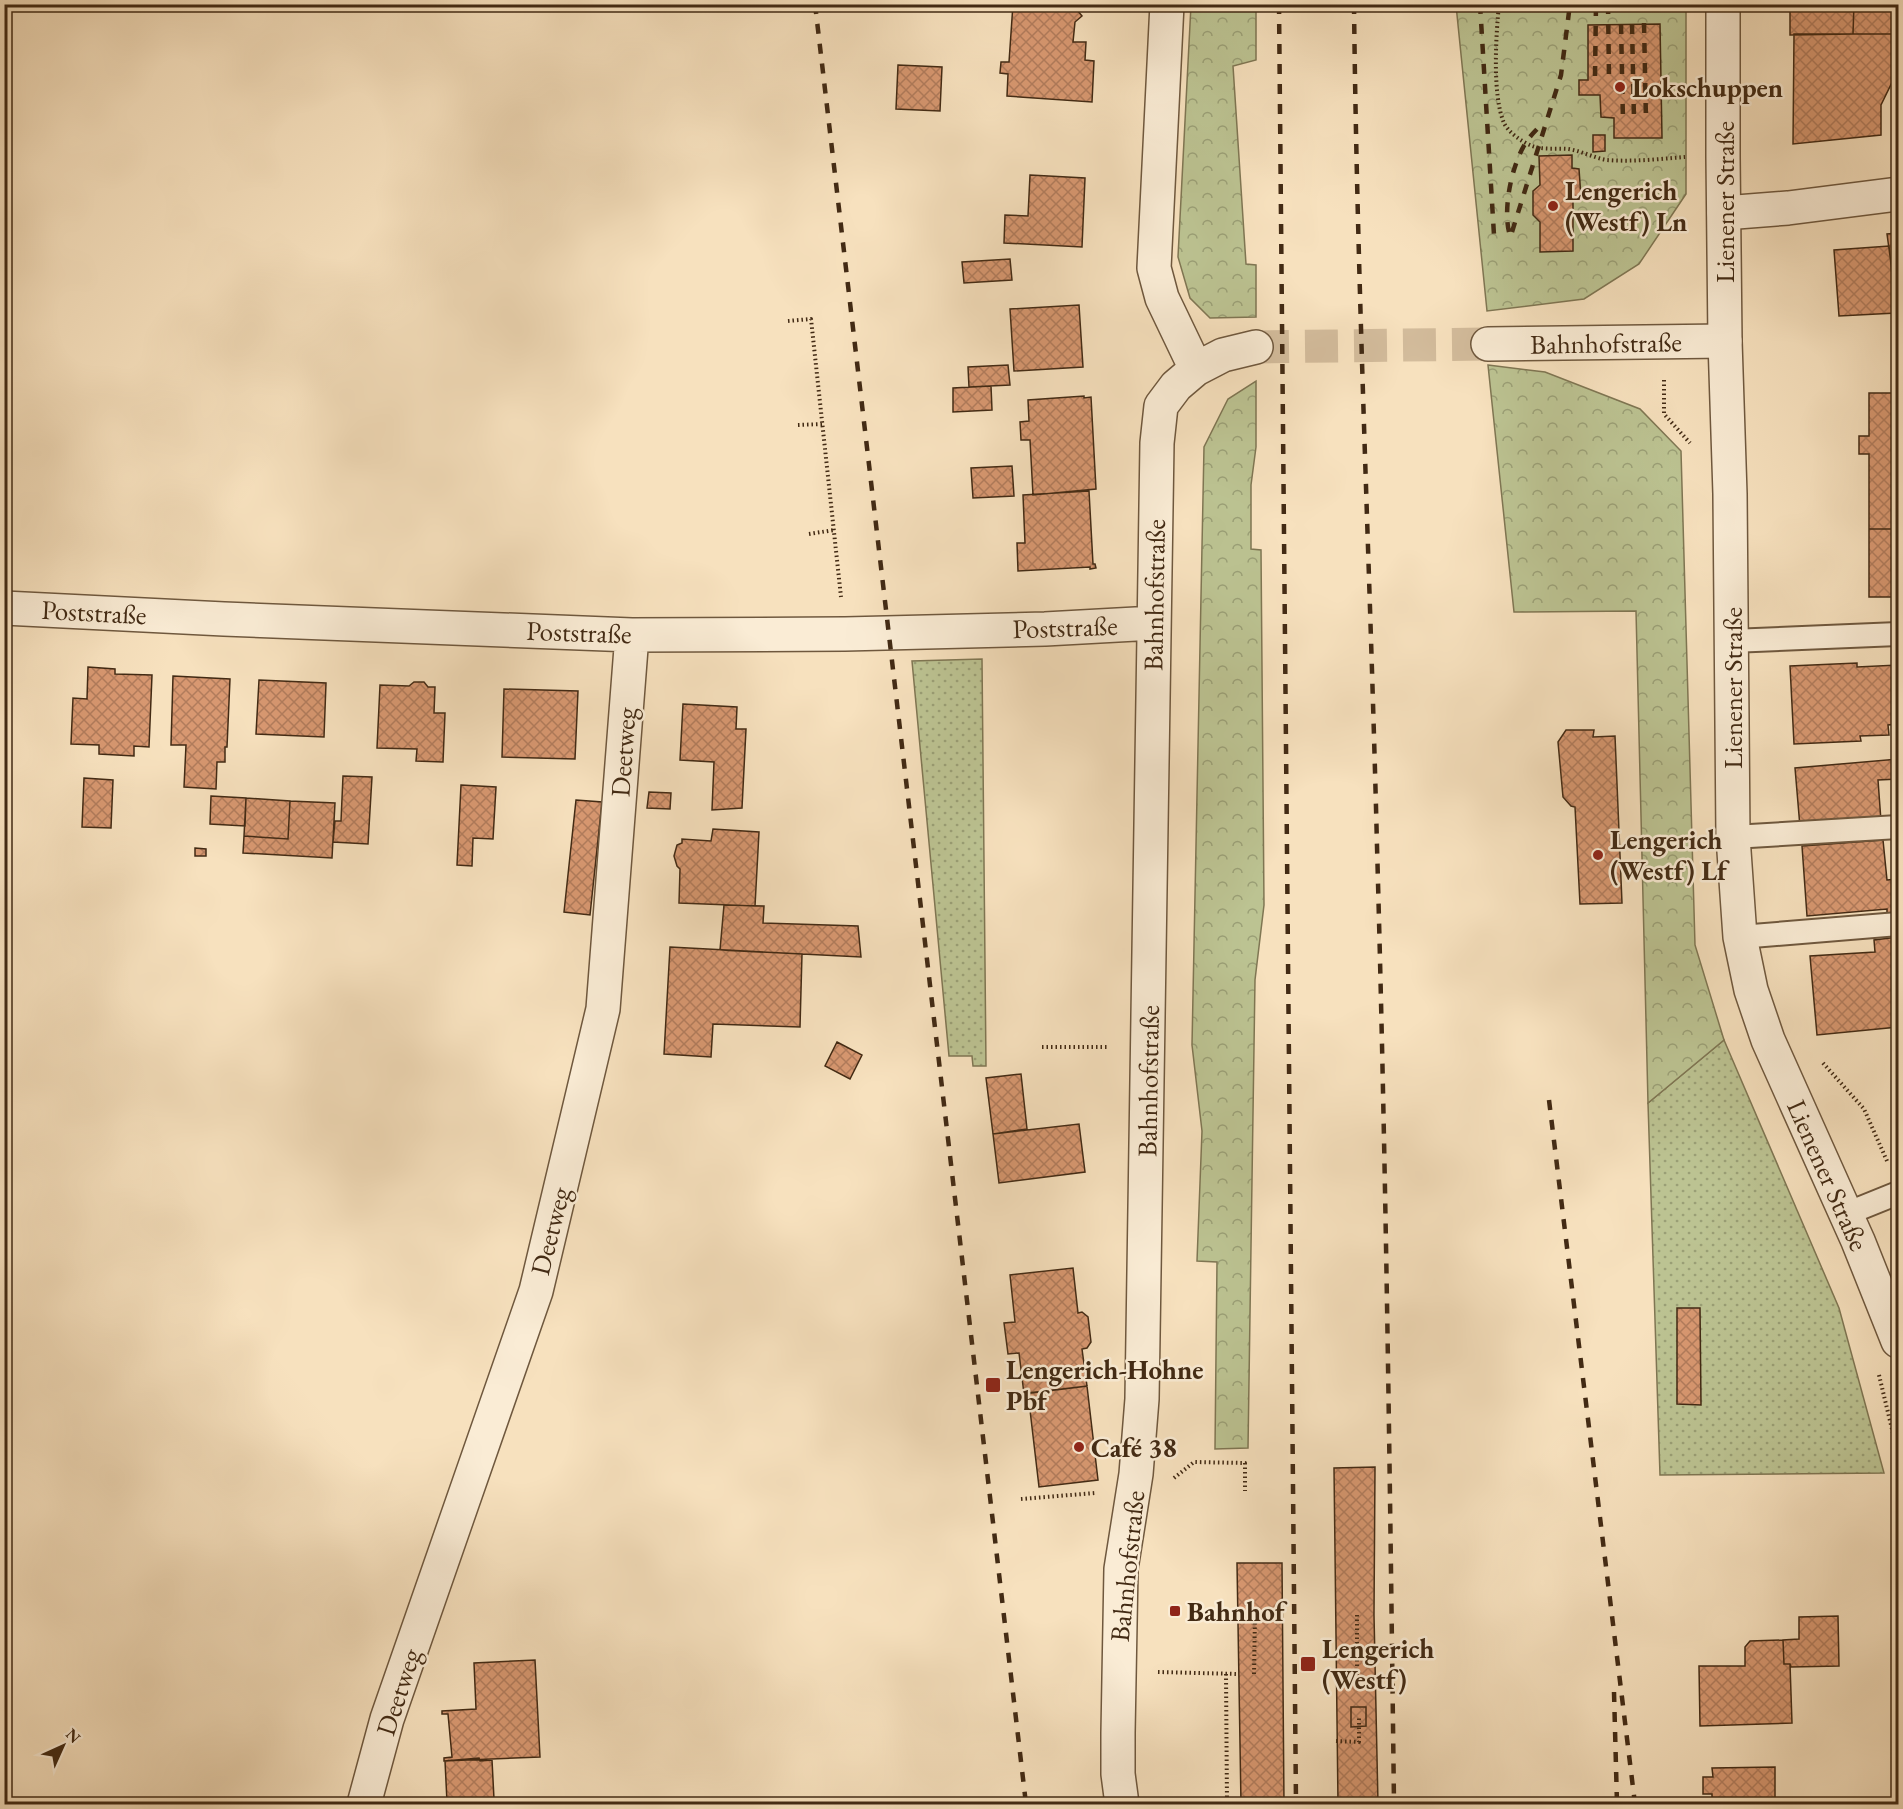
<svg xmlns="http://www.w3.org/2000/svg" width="1903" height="1809" font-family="'EB Garamond',serif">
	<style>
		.grass { fill: url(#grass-dots); stroke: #7f7653; stroke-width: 1.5 }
		.forest { fill: url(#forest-crowns); stroke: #7f7653; stroke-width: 1.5 }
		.building { fill: url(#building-cross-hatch); stroke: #422a14; stroke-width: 1.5; fill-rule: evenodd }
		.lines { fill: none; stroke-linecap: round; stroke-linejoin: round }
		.minor-tunnel { stroke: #d3bc9c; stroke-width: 33; stroke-dasharray: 33 16; stroke-linecap: butt }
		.service-casing { stroke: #6f583e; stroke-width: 26 }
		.minor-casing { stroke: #6f583e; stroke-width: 36 }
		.tertiary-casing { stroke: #6f583e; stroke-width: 36 }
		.path { stroke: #422a14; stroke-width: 4; stroke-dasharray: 1.5 3; stroke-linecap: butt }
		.service { stroke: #faecd5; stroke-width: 22 }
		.minor { stroke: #faecd5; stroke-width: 33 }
		.tertiary { stroke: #faecd5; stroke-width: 33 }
		.rail { stroke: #422a14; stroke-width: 4.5; stroke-dasharray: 10 10; stroke-linecap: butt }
		.poi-dot { fill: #8f2418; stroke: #faecd5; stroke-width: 2 }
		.labels { text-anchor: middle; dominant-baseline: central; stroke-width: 5; stroke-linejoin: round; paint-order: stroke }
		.poi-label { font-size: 27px; font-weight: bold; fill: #422a14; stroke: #faecd5; text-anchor: start }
		.street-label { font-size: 27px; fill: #422a14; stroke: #faecd5 }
	</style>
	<defs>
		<pattern id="grass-dots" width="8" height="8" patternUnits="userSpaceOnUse" patternTransform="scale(1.5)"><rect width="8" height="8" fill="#bcc392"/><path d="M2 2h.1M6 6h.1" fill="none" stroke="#9a9f76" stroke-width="1.8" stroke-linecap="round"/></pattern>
		<pattern id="forest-crowns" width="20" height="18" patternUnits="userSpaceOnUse" patternTransform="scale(1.5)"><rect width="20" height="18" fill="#bcc392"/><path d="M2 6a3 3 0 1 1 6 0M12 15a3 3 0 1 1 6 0" fill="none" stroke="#9a9f76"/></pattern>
		<pattern id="building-cross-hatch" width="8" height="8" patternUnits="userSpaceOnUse" patternTransform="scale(1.5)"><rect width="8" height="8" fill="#d89871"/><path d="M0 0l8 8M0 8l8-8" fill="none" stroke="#b17c5c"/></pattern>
	</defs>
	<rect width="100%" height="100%" fill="#f7e1be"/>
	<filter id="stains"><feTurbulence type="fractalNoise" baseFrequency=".00333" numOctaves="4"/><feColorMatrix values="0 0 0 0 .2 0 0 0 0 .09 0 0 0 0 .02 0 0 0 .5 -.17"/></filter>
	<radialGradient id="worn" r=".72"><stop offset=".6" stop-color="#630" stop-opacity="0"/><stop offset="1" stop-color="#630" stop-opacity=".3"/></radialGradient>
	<path class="grass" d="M982 659 986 1066H973L972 1056H949L912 661Z
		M1724 1040 1839 1308 1884 1473 1660 1475 1648 1103Z"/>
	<path class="forest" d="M1191 5H1256V60L1233 66 1246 264 1256 265V317L1210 318 1190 298 1178 257Z
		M1456 5H1686V194L1639 264 1584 299 1487 311Z
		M1488 365 1545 372 1640 409 1681 451 1695 945 1724 1040 1648 1103 1636 611 1514 612Z
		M1256 381V447L1251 485V549L1261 550 1264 905 1255 980 1248 1448 1215 1449 1217 1262 1197 1261 1202 1131 1192 1045 1204 447 1228 399Z"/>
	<path class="building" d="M1013 4H1046V7L1063 8 1067 4H1072L1082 16 1075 22 1073 42H1086L1085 60 1094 61 1092 102 1007 96 1008 74 1000 73 1001 62H1009Z
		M1790 4H1854L1853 34 1790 35Z
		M1854 4H1898V34H1853Z
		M1660 24 1662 138H1614V118L1601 117 1600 95H1579V80H1588V25Z
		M1794 34H1898V70L1881 105V135L1793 144Z
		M898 65 942 67 940 111 896 109Z
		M1593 135H1605V151L1593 152Z
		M1572 155V168L1579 169 1581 197H1573V251L1540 252V222L1533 215V191L1540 185 1539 156Z
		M1030 175 1085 178 1082 247 1004 243 1005 215 1028 216Z
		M1898 233V300H1896L1887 234Z
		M1889 246 1896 313 1839 316 1834 250Z
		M1010 259 1012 280 964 283 962 262Z
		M1079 305 1083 367 1014 371 1010 309Z
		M1008 365 1010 385 969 387 968 367Z
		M991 386 992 410 953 412V388Z
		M1869 393H1898V529H1869V454H1859V436H1869Z
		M1084 396V398L1091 397 1096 489 1033 495 1030 440H1021L1020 422 1029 421 1028 400Z
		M1012 466 1014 496 973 498 971 468Z
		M1089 491 1093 564H1095L1096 568 1090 569V567L1018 571 1017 543H1025L1023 495Z
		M1869 529H1898V597H1869Z
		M1857 663V667L1898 665V724L1888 725 1889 735 1860 736 1861 741 1794 744 1790 666Z
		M88 667 115 669V674L152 675 149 747 134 746V756L99 754V745L71 744 73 698 87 699Z
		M173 676 230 679 227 747H225V762H217L216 789 184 787 186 745H171Z
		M259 680 326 683 324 737 256 734Z
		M414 682H424L428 687H435L434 713H445L443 762 416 761 417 749 377 748 380 685 409 686Z
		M504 689 578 691 575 759 502 757Z
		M683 704 737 707 736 729H746L742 808 712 810 714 762 680 760Z
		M1566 730H1594L1593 737 1615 736 1622 903 1580 904 1575 807 1571 806 1563 797 1558 742Z
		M1898 759V779L1878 780 1881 821 1800 827 1795 768Z
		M343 776 372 777 368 844 333 842 335 821H341Z
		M84 778 113 780 111 828 82 827Z
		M461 785 496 787 493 839 473 838 472 866 457 865Z
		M649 792 671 793 670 809 647 808Z
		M211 796 246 798 245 826 210 824Z
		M246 798 290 801 288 839 244 836Z
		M576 800 602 802 590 915 564 912Z
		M290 801 335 803 332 858 243 853 244 836 288 839Z
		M713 829 759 832 755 906 679 903 680 869 677 866 674 856 677 845 682 843V839L711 841Z
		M1883 840 1887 880 1898 879V912L1887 913V909L1807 916 1802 846Z
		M195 848 206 849V856H195Z
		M724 905 764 906 763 923 858 926 861 957 720 950Z
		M1898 937V1027L1817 1035 1810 956 1875 952 1874 940Z
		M670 947 802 954 800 1027 713 1024 711 1057 664 1054Z
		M837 1042 862 1055 850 1079 825 1066Z
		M1021 1074 1027 1129 993 1134 986 1078Z
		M1079 1124 1085 1172 999 1183 993 1134Z
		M1073 1268 1078 1313 1082 1312 1088 1317 1091 1342 1087 1348 1082 1349 1087 1386 1024 1394 1019 1353 1008 1354 1004 1323 1015 1322 1010 1275Z
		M1677 1308H1700L1701 1405 1677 1404Z
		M1087 1386 1098 1480 1039 1487 1028 1393Z
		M1375 1467 1374 1615 1378 1804H1338L1334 1468ZM1351 1707H1366V1726L1351 1727Z
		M1237 1563H1282L1284 1804H1241Z
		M1838 1616 1839 1666 1791 1667 1790 1664H1784L1783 1640 1799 1639V1617Z
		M1783 1640 1784 1664H1790L1792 1723 1700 1726 1699 1666H1745V1647L1750 1641Z
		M535 1660 540 1757 444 1761V1758L452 1757 448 1714H442V1711L476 1709 474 1663Z
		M1351 1707H1366V1726L1351 1727Z
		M479 1758 480 1761 492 1760 494 1799 447 1802 445 1761Z
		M1775 1767V1804H1712V1794H1703V1777H1713L1712 1768Z"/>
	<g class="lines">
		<path class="minor-tunnel" d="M1256 347 1488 344"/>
		<defs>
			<path id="service" d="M1731 641 1898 634
				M1733 837 1898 827
				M1740 937 1898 924
				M1846 1214 1898 1193"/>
			<path id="minor" d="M1167 4 1154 268 1162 298 1196 369
				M1724 213 1788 208 1898 194
				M1488 344 1725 341
				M4 608 224 619 632 635 845 634 1045 629 1154 623
				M364 1804 387 1719 536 1291 603 1009 632 635
				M1122 1804 1118 1774V1733L1121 1569 1136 1474 1142 1399 1157 443 1161 406 1176 386 1196 369 1223 355 1256 347"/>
			<path id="tertiary" d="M1723 4V157L1725 341 1730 494 1733 837 1740 937 1751 990 1768 1040 1858 1241 1898 1341"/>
		</defs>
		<use href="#service" class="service-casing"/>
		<use href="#minor" class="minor-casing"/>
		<use href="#tertiary" class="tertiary-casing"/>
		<path class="path" d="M1499 4C1496 35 1492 95 1504 123 1508 132 1522 142 1532 146 1543 150 1556 148 1568 149 1582 151 1594 158 1607 160 1633 162 1660 159 1685 157
			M788 321 811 319 841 597
			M1664 380V414L1690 443
			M798 425 822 424
			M809 534 834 530
			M1042 1047H1109
			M1823 1063 1864 1109 1887 1161
			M1879 1375 1897 1450 1898 1491
			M1174 1478 1194 1462 1245 1463V1491
			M1021 1499 1095 1493
			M1158 1672 1238 1674
			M1226 1674 1227 1804
			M1254 1674 1255 1615
			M1357 1675V1614
			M1336 1741 1359 1742V1716"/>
		<use href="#service" class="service"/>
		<use href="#minor" class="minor"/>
		<use href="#tertiary" class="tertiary"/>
		<path class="rail" d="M815 4 1026 1804
			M1279 4 1296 1804
			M1354 4C1357 285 1370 565 1377 846 1386 1165 1390 1485 1394 1804
			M1480 4 1494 235
			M1608 4 1609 77
			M1644 23 1646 122
			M1621 24 1623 122
			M1632 24 1634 121
			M1595 76 1596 4
			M1509 232C1503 207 1512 165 1525 144 1530 135 1538 129 1543 122
			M1512 232 1561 75 1570 4
			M1549 1100 1635 1804
			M1614 1692 1617 1804"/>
	</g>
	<g class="poi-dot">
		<circle cx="1620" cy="87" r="6"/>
		<circle cx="1553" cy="206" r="6"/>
		<circle cx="1598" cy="855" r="6"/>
		<rect x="985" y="1377" width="16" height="16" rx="3"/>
		<circle cx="1079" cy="1447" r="6"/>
		<rect x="1169" y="1605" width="12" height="12" rx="3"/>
		<rect x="1300" y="1656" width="16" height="16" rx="3"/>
	</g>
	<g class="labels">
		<g class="poi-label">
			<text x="1632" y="87">Lokschuppen</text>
			<text x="1565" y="190">Lengerich<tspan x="1565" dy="31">(Westf) Ln</tspan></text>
			<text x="1610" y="839">Lengerich<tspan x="1610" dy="31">(Westf) Lf</tspan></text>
			<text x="1006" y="1369">Lengerich-Hohne<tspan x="1006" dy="31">Pbf</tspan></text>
			<text x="1091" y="1447">Café 38</text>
			<text x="1187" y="1611">Bahnhof</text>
			<text x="1322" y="1648">Lengerich<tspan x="1322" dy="31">(Westf)</tspan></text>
		</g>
		<g class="street-label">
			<text transform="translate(1724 202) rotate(-90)">Lienener Straße</text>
			<text transform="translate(1606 343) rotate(-1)">Bahnhofstraße</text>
			<text transform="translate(1154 595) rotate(-89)">Bahnhofstraße</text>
			<text transform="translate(94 612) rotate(3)">Poststraße</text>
			<text transform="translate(1065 627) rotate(-2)">Poststraße</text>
			<text transform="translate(579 632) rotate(2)">Poststraße</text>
			<text transform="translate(1732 688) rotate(-90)">Lienener Straße</text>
			<text transform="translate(623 752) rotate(-86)">Deetweg</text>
			<text transform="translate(1148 1081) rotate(-89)">Bahnhofstraße</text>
			<text transform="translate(1828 1175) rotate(66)">Lienener Straße</text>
			<text transform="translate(550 1231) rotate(-76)">Deetweg</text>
			<text transform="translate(1127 1566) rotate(-84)">Bahnhofstraße</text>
			<text transform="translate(398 1692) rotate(-72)">Deetweg</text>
		</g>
	</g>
	<rect width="1903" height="1809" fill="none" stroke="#f7e1be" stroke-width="24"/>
	<rect x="6" y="6" width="1891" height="1797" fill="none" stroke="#422a14" stroke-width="3"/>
	<rect x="12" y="12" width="1879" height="1785" fill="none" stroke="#422a14" stroke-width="1.5"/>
	<g transform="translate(63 1746) rotate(45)" stroke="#faecd5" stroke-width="4.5" paint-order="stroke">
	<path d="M0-4.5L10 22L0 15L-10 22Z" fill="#422a14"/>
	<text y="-9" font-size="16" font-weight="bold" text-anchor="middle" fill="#422a14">N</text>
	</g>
	<rect width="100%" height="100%" filter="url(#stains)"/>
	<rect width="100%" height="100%" fill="url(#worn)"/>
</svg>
